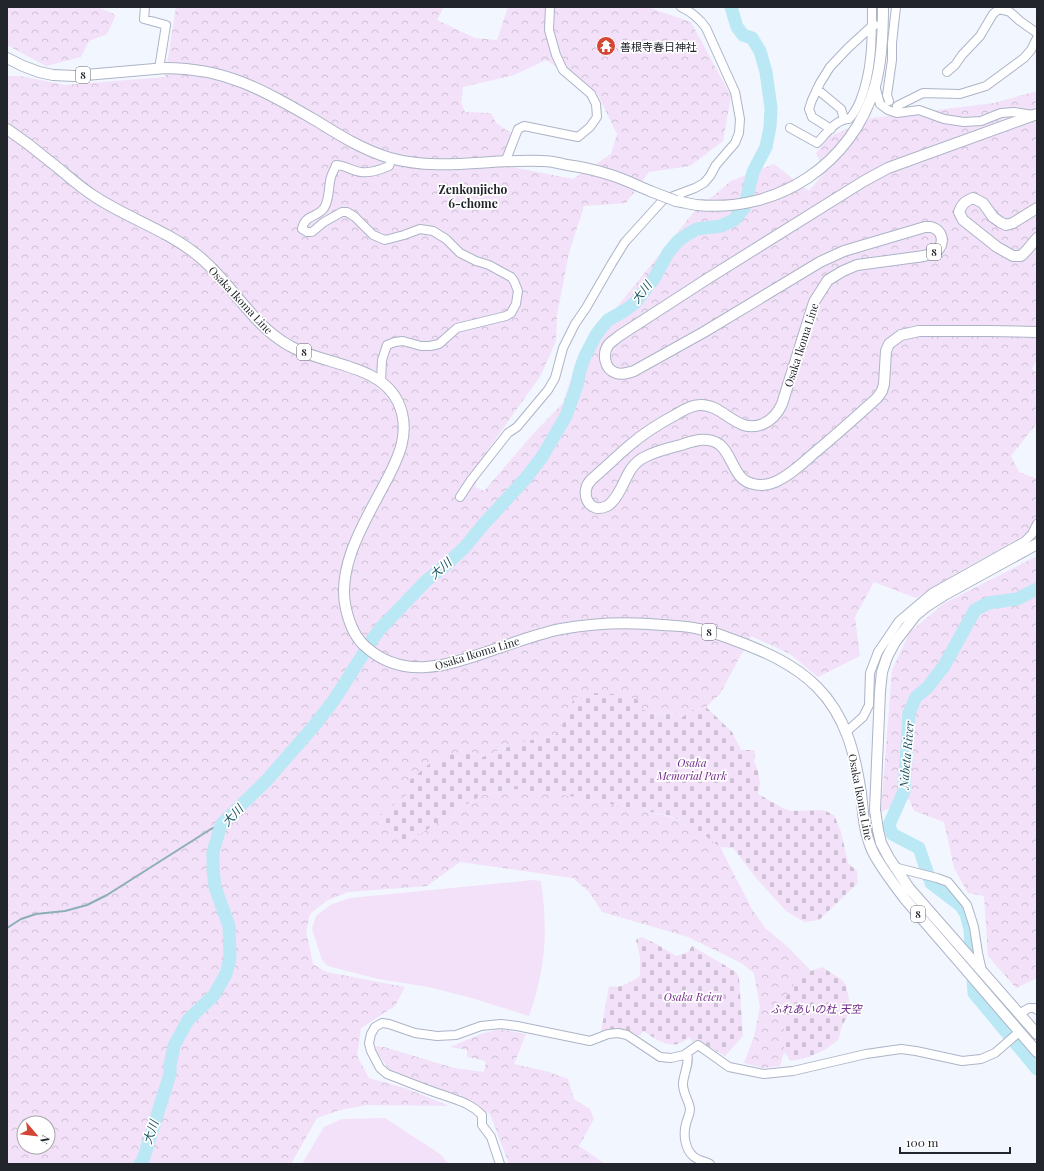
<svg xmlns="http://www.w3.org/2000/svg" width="1044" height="1171" font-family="'Playfair Display','Noto Sans JP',serif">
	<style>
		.green { fill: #f2e1f8 }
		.forest { fill: url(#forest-crowns); fill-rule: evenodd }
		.cemetery { fill: url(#cemetery-stones) }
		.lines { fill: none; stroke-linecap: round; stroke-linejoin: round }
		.stream { stroke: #8caeb9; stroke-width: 2 }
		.river { stroke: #bae8f5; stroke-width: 13 }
		.minor-casing { stroke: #acb4c7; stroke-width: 10 }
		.major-casing { stroke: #acb4c7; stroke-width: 12 }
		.minor { stroke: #fff; stroke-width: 8 }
		.major { stroke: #fff; stroke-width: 10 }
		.major-bridge-casing { stroke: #acb4c7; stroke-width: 12; stroke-linecap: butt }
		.major-bridge { stroke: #fff; stroke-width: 10 }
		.labels { text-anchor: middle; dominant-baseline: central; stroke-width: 3.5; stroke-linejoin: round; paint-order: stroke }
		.shield { fill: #fff; stroke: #64666b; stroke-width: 1 }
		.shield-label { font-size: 10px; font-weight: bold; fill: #22252c }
		.poi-label { font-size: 11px; fill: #22252c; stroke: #fff; text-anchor: start }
		.street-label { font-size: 11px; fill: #22252c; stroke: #fff }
		.park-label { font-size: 11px; font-style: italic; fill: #722b89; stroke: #fff }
		.neighbourhood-label { font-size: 12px; font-weight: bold; fill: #22252c; stroke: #fff }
		.water-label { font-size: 12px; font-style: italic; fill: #1a5463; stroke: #fff }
	</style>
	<defs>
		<pattern id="forest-crowns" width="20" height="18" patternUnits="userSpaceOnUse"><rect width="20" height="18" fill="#f2e1f8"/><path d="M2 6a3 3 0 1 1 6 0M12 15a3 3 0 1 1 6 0" fill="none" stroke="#cfc1d5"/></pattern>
		<pattern id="cemetery-stones" width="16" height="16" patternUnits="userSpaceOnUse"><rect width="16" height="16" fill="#f2e1f8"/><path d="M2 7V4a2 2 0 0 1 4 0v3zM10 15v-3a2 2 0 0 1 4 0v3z" fill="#cfc1d5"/></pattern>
	</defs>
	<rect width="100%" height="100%" fill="#f2f6fe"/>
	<path class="green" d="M533 880 541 881C548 931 546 968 529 1016L475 999 429 987 378 979 328 966 322 960 312 929 316 916 330 905 350 898Z
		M385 1118 440 1154 449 1164H302L324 1127 342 1119Z"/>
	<path class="forest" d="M7 7H98L116 15 107 34 89 41 81 57 46 66 7 45Z
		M176 7H444L437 20 475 38 497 40 508 7H647L691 22 731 96 723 141 690 166 649 172 626 203 584 206 569 253 557 315 556 341 541 375 487 451 475 487 484 491 533 434 563 403 579 354 693 213 731 181 774 164 809 191 825 172 816 153 829 137 872 118 994 103 1037 91V359L1032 369 1037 373V423L1011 456 1019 472 1037 479V524L1021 537 955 574 916 598 874 582 855 617 860 656 818 677 790 654 751 636 720 694 706 707 693 710 682 717 671 712 653 713 639 709 567 710 562 728 555 735 518 743 480 758 450 814 482 795 514 789 565 795 615 805 643 810 687 822 720 847 752 909 765 928 789 948 811 971 797 979 784 1028V1052L780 1066 763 1068 744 1063 754 1037 760 1007 754 973 741 963 688 937 602 912 589 892 573 878 460 862 427 886 348 892 326 901 310 914 306 931 313 964 326 972 405 987 395 1006 361 1028 357 1056 369 1078 408 1089 449 1106 367 1105 340 1110 317 1118 291 1164H7V76H20L65 85 165 77ZM546 60 597 93 617 134 611 154 573 179 502 165 511 133 497 124 491 113 465 112 461 103 463 87 514 75ZM24 1123H48V1147H24Z
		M1037 556V978L1016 988 988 956 984 896 968 893 954 868 944 822 914 811 909 799 881 812 892 670 910 632 943 604Z
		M499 1029 526 1034 514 1064 546 1071 568 1079 574 1099 590 1109 594 1119 579 1146 605 1164H509L490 1114 460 1095 437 1091 391 1072 373 1046 384 1047 454 1068 484 1072 486 1061 467 1057V1050L450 1047 481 1034Z"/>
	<path class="cemetery" d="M593 693 617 694 640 700V709L653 713 671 712 682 717 693 710 706 707 732 732 741 750H755L754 761 758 771 760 783 758 794 783 808 791 811 823 810 834 815 841 832 848 863 857 871 858 883 819 920 805 922 787 912 757 879 733 848 720 847 687 822 668 816 643 810 615 805 565 795 514 789 482 795 450 814 413 839 404 842 396 839 380 815 408 794 405 784 433 761 468 749 480 758 518 743 555 735 562 728 567 710 575 698Z
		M642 937 658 945 676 956 688 952 692 946 736 972 739 978 743 1036 725 1056 697 1040 693 1042 689 1037C673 1053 658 1040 643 1031L640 1036C625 1029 617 1027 601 1032L609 986C620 989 631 982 640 976V957L636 940 639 938Z
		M822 967 841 979 846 985 851 1009 842 1026 838 1040 826 1049 809 1057 791 1061 784 1052V1000L797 979 811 971Z"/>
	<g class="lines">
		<path class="stream" d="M7 928 21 919 36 914 65 911 87 905 107 895 211 829 221 825"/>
		<path class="river" d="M1037 589 1017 599 988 603 975 610 944 666 927 688 916 697 909 713 904 791 889 825 892 834 919 848 931 883 960 905 966 914 970 929 974 993 1037 1069
			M140 1164 143 1160 170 1074V1065L174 1046 188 1020 214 995 226 974 230 958 229 926 215 887 213 869V852L221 825 266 781 314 726 334 700 374 637 380 629 426 581 447 564 465 547 482 526 526 478 542 457 566 416 577 385 580 370 585 356 596 335 602 327 608 320 624 311 635 303 655 277 668 253 678 241 688 234 697 229 721 226 734 220 744 208 753 172 766 147 770 127 771 108 766 72 760 51 752 38 743 35 737 27 731 7"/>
		<defs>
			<path id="minor" d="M145 7 144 19 166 25 159 69
				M947 72 955 65 962 55 980 36 993 14 999 9 1010 12 1020 21 1037 33
				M875 85 880 104 888 110 897 113 919 110 944 119 964 122 981 121 1001 113 1014 112 1033 115
				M817 89 841 109 844 119
				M889 101 887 95 892 60V43L896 7
				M897 106 923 93 960 94 986 86 1024 58 1031 50 1037 38
				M790 128 817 143C826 134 836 119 849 119 854 114 857 108 860 101 872 71 872 39 872 7
				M831 129 812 117 809 109 812 100 820 83 830 67 848 48 872 26 875 25
				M506 160 518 129 524 126 578 137 590 127 597 117 596 104 591 94 563 70 556 55 549 30 550 7
				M381 382 382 360 387 345 395 342 403 341 421 346H430L439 344 457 328 506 316 511 313 516 304 518 291 514 281 511 277 489 265 476 261 460 253 446 239 433 231 420 229 404 235 385 240 373 235 355 217 347 212H342L324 222 312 232H307L302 229C305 214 317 218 324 208 330 199 328 187 331 177 332 173 335 169 336 165 345 165 352 171 361 172 370 173 380 170 389 166L392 158
				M460 497 471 480 508 433 517 427 548 390 555 378 563 348 575 324 586 308 612 263 625 242 663 200 695 188 704 183 710 176 716 165 735 143 739 133 740 119 735 92 706 28C699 18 692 12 681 7
				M846 732 863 717 869 705 870 673 878 652 899 621 932 593 1025 541 1032 534 1037 524
				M894 867 937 878 948 882 967 905 974 927 978 953 982 971
				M1019 1014 1029 1008H1035L1037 1010
				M687 1053C690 1063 684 1072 683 1083 682 1092 689 1100 690 1109 690 1114 687 1119 686 1124 683 1134 685 1149 693 1156 697 1160 704 1161 710 1164
				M500 1164 491 1137 482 1125V1115C470 1103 459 1101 443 1095 424 1089 406 1081 387 1074L380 1068 371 1051 369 1043 371 1034 375 1027 382 1023 389 1024 415 1033 437 1036 456 1035 481 1026 501 1024 517 1026 590 1041 608 1034 618 1033 627 1035 660 1057 671 1058 684 1055 698 1045 729 1067 764 1074 793 1071 866 1054 901 1049 916 1051 962 1061 981 1059 995 1053 1019 1032"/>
			<path id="major" d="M7 58 23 66 39 72 53 75 74 76 166 68C226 68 265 91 315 120 339 135 363 150 390 158 440 172 492 158 543 161 551 161 559 163 567 165 583 167 599 171 614 176 626 180 638 186 650 191
				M1037 114 888 168 864 181 707 279 619 336C616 339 612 341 609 344 602 353 604 369 616 373 622 375 628 373 634 371L704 332 820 262 844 251 925 227C927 227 929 227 931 227 943 230 945 243 937 251 933 253 928 255 924 256L857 265 843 271 828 280 814 302 782 404C778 413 772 420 763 424 737 435 724 404 700 405 691 405 684 410 677 414 660 423 644 433 630 445 617 456 605 468 592 479 578 492 589 515 607 506 618 500 624 480 631 469 634 465 640 459 645 457 656 451 669 448 681 445 686 443 693 441 699 440 727 437 727 459 740 476 748 486 764 487 775 482 789 476 802 464 813 454 835 436 856 417 877 398L882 391 884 384 886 351 889 344 901 335 919 331H989L1037 332
				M7 129C22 139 35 149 48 160 64 172 78 186 94 196 127 218 166 230 196 254 231 281 251 325 290 346 323 365 380 364 398 402 412 432 398 459 384 485 365 521 336 567 346 609 349 622 355 638 366 647 404 681 449 665 490 651 514 643 536 634 561 629 594 623 629 622 663 625 675 626 688 626 699 629 711 631 723 636 734 640 764 651 794 664 817 687 846 716 855 754 861 793 863 812 864 832 872 850 880 867 894 884 905 899L1037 1052
				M676 201C683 202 690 204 697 205 778 213 852 164 875 86 882 61 883 33 883 7
				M1037 208 1013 223 1006 225 1000 222 993 217 983 203 973 198C965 201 962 204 959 212L963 220 997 247 1013 256H1021L1027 250 1037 238
				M1037 544 946 594 927 606 915 616 895 642 887 657 882 672 880 691 875 810 878 830 881 843 889 858 909 888 1037 1034"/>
		</defs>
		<use href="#minor" class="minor-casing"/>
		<use href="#major" class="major-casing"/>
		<use href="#minor" class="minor"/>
		<use href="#major" class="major"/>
		<defs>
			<path id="major-bridge" d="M650 191 676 201"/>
		</defs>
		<use href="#major-bridge" class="major-bridge-casing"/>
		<use href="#major-bridge" class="major-bridge"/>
	</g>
	<defs>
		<symbol id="temple-disc" viewBox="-11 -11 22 22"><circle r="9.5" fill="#d34633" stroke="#fff"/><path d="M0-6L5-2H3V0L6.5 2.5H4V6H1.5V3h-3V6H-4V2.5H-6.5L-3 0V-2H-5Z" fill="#fff"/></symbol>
	</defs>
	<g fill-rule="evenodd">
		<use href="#temple-disc" x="595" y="35" width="22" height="22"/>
	</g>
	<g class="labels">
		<g class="shield">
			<rect x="76" y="67" width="14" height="16" rx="3"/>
			<rect x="927" y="244" width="14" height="16" rx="3"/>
			<rect x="297" y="344" width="14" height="16" rx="3"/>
			<rect x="702" y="624" width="14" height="16" rx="3"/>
			<rect x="911" y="906" width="14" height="16" rx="3"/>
		</g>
		<g class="shield-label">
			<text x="83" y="75">8</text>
			<text x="934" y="252">8</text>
			<text x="304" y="352">8</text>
			<text x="709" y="632">8</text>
			<text x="918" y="914">8</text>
		</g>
		<g class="poi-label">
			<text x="620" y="46">善根寺春日神社</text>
		</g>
		<g class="street-label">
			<text transform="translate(241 300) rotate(47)">Osaka Ikoma Line</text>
			<text transform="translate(801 345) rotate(-72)">Osaka Ikoma Line</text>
			<text transform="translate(477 653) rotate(-17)">Osaka Ikoma Line</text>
			<text transform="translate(861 797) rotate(79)">Osaka Ikoma Line</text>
		</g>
		<g class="park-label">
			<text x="692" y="762">Osaka<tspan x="692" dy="13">Memorial Park</tspan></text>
			<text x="693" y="996">Osaka Reien</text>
			<text x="816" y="1008">ふれあいの杜 天空</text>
		</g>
		<g class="neighbourhood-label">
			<text x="473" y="189">Zenkonjicho<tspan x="473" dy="14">6-chome</tspan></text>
		</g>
		<g class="water-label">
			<text transform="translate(641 292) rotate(-52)">大川</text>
			<text transform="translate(440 568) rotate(-41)">大川</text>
			<text transform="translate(906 755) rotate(-85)">Nabeta River</text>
			<text transform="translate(232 815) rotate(-47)">大川</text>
			<text transform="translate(150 1132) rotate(-72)">大川</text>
		</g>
	</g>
	<rect width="1044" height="1171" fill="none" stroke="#22252c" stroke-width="16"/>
	<g transform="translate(36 1135) rotate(118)"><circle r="19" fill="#ffffff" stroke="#a7a8ab"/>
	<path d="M0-3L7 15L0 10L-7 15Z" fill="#d34633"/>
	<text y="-6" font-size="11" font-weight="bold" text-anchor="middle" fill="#22252c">N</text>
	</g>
	<path d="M900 1147v6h110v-6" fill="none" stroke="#22252c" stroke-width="2"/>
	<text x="906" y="1147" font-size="12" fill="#22252c" stroke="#ffffff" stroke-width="3" paint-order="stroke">100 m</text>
</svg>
